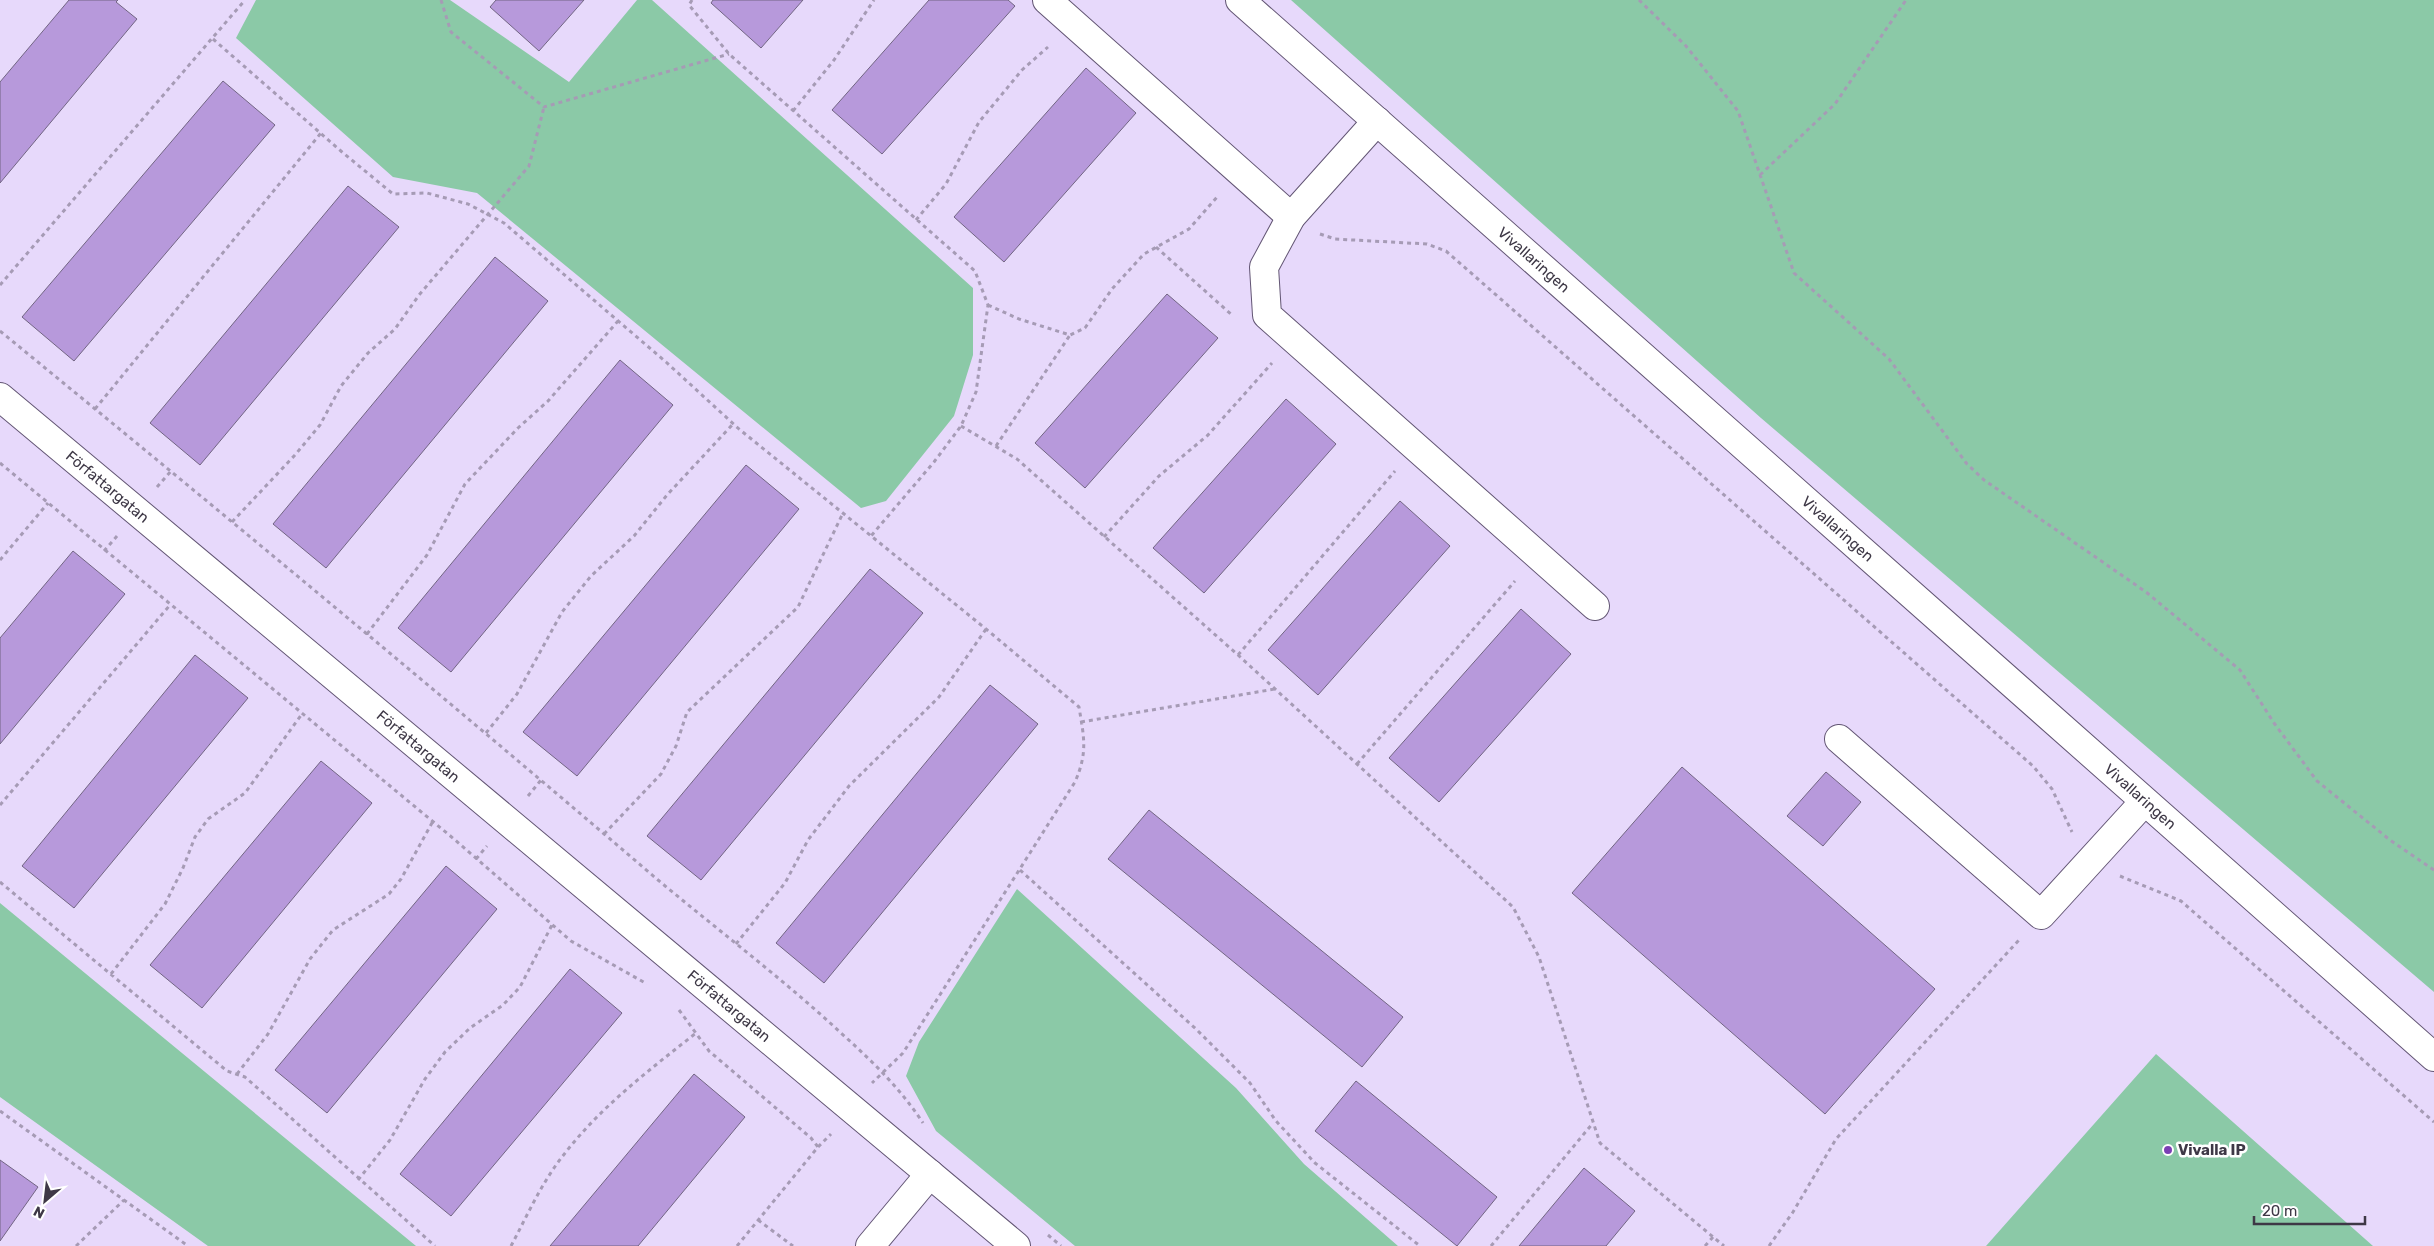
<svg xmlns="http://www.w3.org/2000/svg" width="2434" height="1246" font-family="Rubik,sans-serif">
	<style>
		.green { fill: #8bc9a7 }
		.building { fill: #b799db; stroke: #726583 }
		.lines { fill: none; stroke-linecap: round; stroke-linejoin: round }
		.minor-casing { stroke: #635674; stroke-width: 30 }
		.path { stroke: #a69bb5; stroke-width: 3; stroke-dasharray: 4 4; stroke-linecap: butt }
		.minor { stroke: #fff; stroke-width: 28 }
		.poi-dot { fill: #7b3fb5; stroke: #fff; stroke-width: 2 }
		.labels { text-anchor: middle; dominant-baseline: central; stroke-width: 5; stroke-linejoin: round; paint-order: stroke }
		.street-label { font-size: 15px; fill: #3e3846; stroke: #fff }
		.poi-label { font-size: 15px; font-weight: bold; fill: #3e3846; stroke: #fff; text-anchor: start }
	</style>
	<rect width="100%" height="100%" fill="#e7d9fb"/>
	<path class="green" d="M256 0H450L569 82 637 0H652L973 288V355L954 416 886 501 861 508 477 193 393 177 236 38Z
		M1291 0H2434V992L1761 418Z
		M1017 889 1236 1088 1304 1164 1398 1246H1075L936 1131 906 1076 919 1042Z
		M0 903 416 1246H208L0 1097Z
		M2156 1054 2373 1246H1986Z"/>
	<path class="building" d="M69 0H118L116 2 137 19 0 183V82Z
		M496 0H584L539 51 490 7Z
		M713 0H803L761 48 711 3Z
		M929 0H1008L1015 6 882 154 832 110Z
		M1086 68 1136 113 1004 262 954 217Z
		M223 81 275 125 74 361 22 317Z
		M348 186 399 227 200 465 150 423Z
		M495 257 548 301 326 568 273 524Z
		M1167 294 1218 338 1085 488 1035 443Z
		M620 360 673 405 451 672 398 628Z
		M1286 399 1336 444 1204 593 1153 548Z
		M746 465 799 509 577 776 523 732Z
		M1400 501 1450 546 1318 695 1268 650Z
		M73 551 125 594 0 744V638Z
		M870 569 923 613 701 880 647 836Z
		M1521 609 1571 654 1439 802 1389 758Z
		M195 655 248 698 74 908 22 866Z
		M990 685 1038 724 824 983 776 943Z
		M321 761 372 803 202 1008 150 965Z
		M1682 767 1935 989 1825 1114 1572 893Z
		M1826 772 1861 802 1823 846 1787 816Z
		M1149 810 1403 1017 1362 1067 1108 859Z
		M446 866 497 909 327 1113 275 1070Z
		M570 969 622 1013 451 1216 400 1174Z
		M694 1074 745 1117 638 1246H550Z
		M1356 1081 1497 1197 1457 1246 1315 1131Z
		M0 1160 38 1187 0 1241Z
		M1584 1168 1635 1211 1606 1246H1519Z"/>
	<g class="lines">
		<defs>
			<g id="minor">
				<path d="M1047 0 1291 217"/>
				<path id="s1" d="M1240 0 2434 1057"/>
				<path d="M1377 121 1291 217 1264 267 1267 315 1595 606"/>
				<path id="s2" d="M0 397 1016 1246"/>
				<path d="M1839 739 2041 915 2144 802"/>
				<path d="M870 1246 930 1174"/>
			</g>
		</defs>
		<use href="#minor" class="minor-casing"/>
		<path class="path" d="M441 0 451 32 544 107 729 54
			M692 0 689 5 729 54 975 271 988 305 976 392 961 426 934 462 871 536
			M1639 0 1686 46 1738 111 1794 273 1889 359 1967 464 1984 480 2146 592 2240 670 2274 723 2317 781 2390 840 2434 870
			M213 39 342 152 393 194 427 193 468 204 504 223 666 362 739 429 986 629 1079 707C1084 738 1088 752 1075 782L903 1053 872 1083
			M793 111 834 60 874 0
			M1760 175 1835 104 1906 0
			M916 220 946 184 979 122 1022 70 1048 47
			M1320 234 1335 239 1427 244 1446 251 2033 766 2052 789 2072 832
			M1156 247 1233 316
			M0 285 245 0
			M988 305 1019 319 1070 335 1085 328 1112 289 1144 254 1189 229 1217 197
			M0 331C221 512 441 694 658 880 719 931 783 979 841 1033 872 1061 900 1088 923 1123
			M95 409 321 133
			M961 426 1017 459 1238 655 1513 907 1539 957 1600 1143 1724 1246
			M996 446 1070 335
			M0 463 454 839 571 941 647 984
			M157 487 171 471
			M232 522 295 455 320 425 341 386 368 353 395 329 419 295 529 166 544 107
			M1104 537 1159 476 1208 435 1272 363
			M104 551 117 536
			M0 560 48 503
			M367 634 427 555 465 484 518 428 548 401 618 321
			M1238 655 1395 471
			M1081 722 1275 689
			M486 733 517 694 562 612 591 576 634 536 667 495 733 424
			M1357 764 1515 581
			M528 796 541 780
			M0 805 170 605
			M604 834 661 774 676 746 687 712 798 607 843 513
			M476 859 487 846
			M1020 870 1196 1029 1250 1083 1276 1121 1315 1163 1420 1246
			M2120 876 2181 901 2434 1122
			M0 882 227 1071 245 1077 435 1246
			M736 944 785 883 808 840 849 786 939 697 986 629
			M111 974 165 904 183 868 195 837 208 819 245 793 302 714
			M679 1010 709 1051 811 1138 818 1147
			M237 1074 268 1034 310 959 333 930 389 894 401 879 433 821
			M0 1111 188 1246
			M358 1180 390 1140 425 1079 445 1052 470 1028 503 1005 520 987 552 925
			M758 1220 793 1246
			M1048 1235 1061 1246
			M76 1246 124 1200
			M511 1246C527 1216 541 1184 562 1157 599 1108 648 1071 696 1033
			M737 1246 818 1147 831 1134
			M1491 1246 1593 1123
			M1705 1246 1713 1237
			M1769 1246 1793 1212 1836 1139 2019 940"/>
		<use href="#minor" class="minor"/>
	</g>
	<circle class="poi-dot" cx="2168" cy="1150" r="5"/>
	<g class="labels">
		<g class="street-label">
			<text stroke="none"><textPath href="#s1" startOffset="392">Vivallaringen</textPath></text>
			<text stroke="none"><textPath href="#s2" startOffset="140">Författargatan</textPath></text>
			<text stroke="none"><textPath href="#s1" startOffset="798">Vivallaringen</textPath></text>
			<text stroke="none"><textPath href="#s2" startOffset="545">Författargatan</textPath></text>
			<text stroke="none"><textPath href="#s1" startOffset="1202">Vivallaringen</textPath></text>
			<text stroke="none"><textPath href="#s2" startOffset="950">Författargatan</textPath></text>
		</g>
		<g class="poi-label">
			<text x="2178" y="1150">Vivalla IP</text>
		</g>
	</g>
	<g transform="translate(45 1201) rotate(208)" stroke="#ffffff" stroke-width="4" paint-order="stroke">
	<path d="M0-4L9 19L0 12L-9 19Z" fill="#3e3846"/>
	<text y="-8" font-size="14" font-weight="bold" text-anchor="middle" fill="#3e3846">N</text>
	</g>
	<path d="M2254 1216v8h111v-8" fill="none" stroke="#3e3846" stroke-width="2.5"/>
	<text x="2262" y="1216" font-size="15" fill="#3e3846" stroke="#ffffff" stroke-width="4" paint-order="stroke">20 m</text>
</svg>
